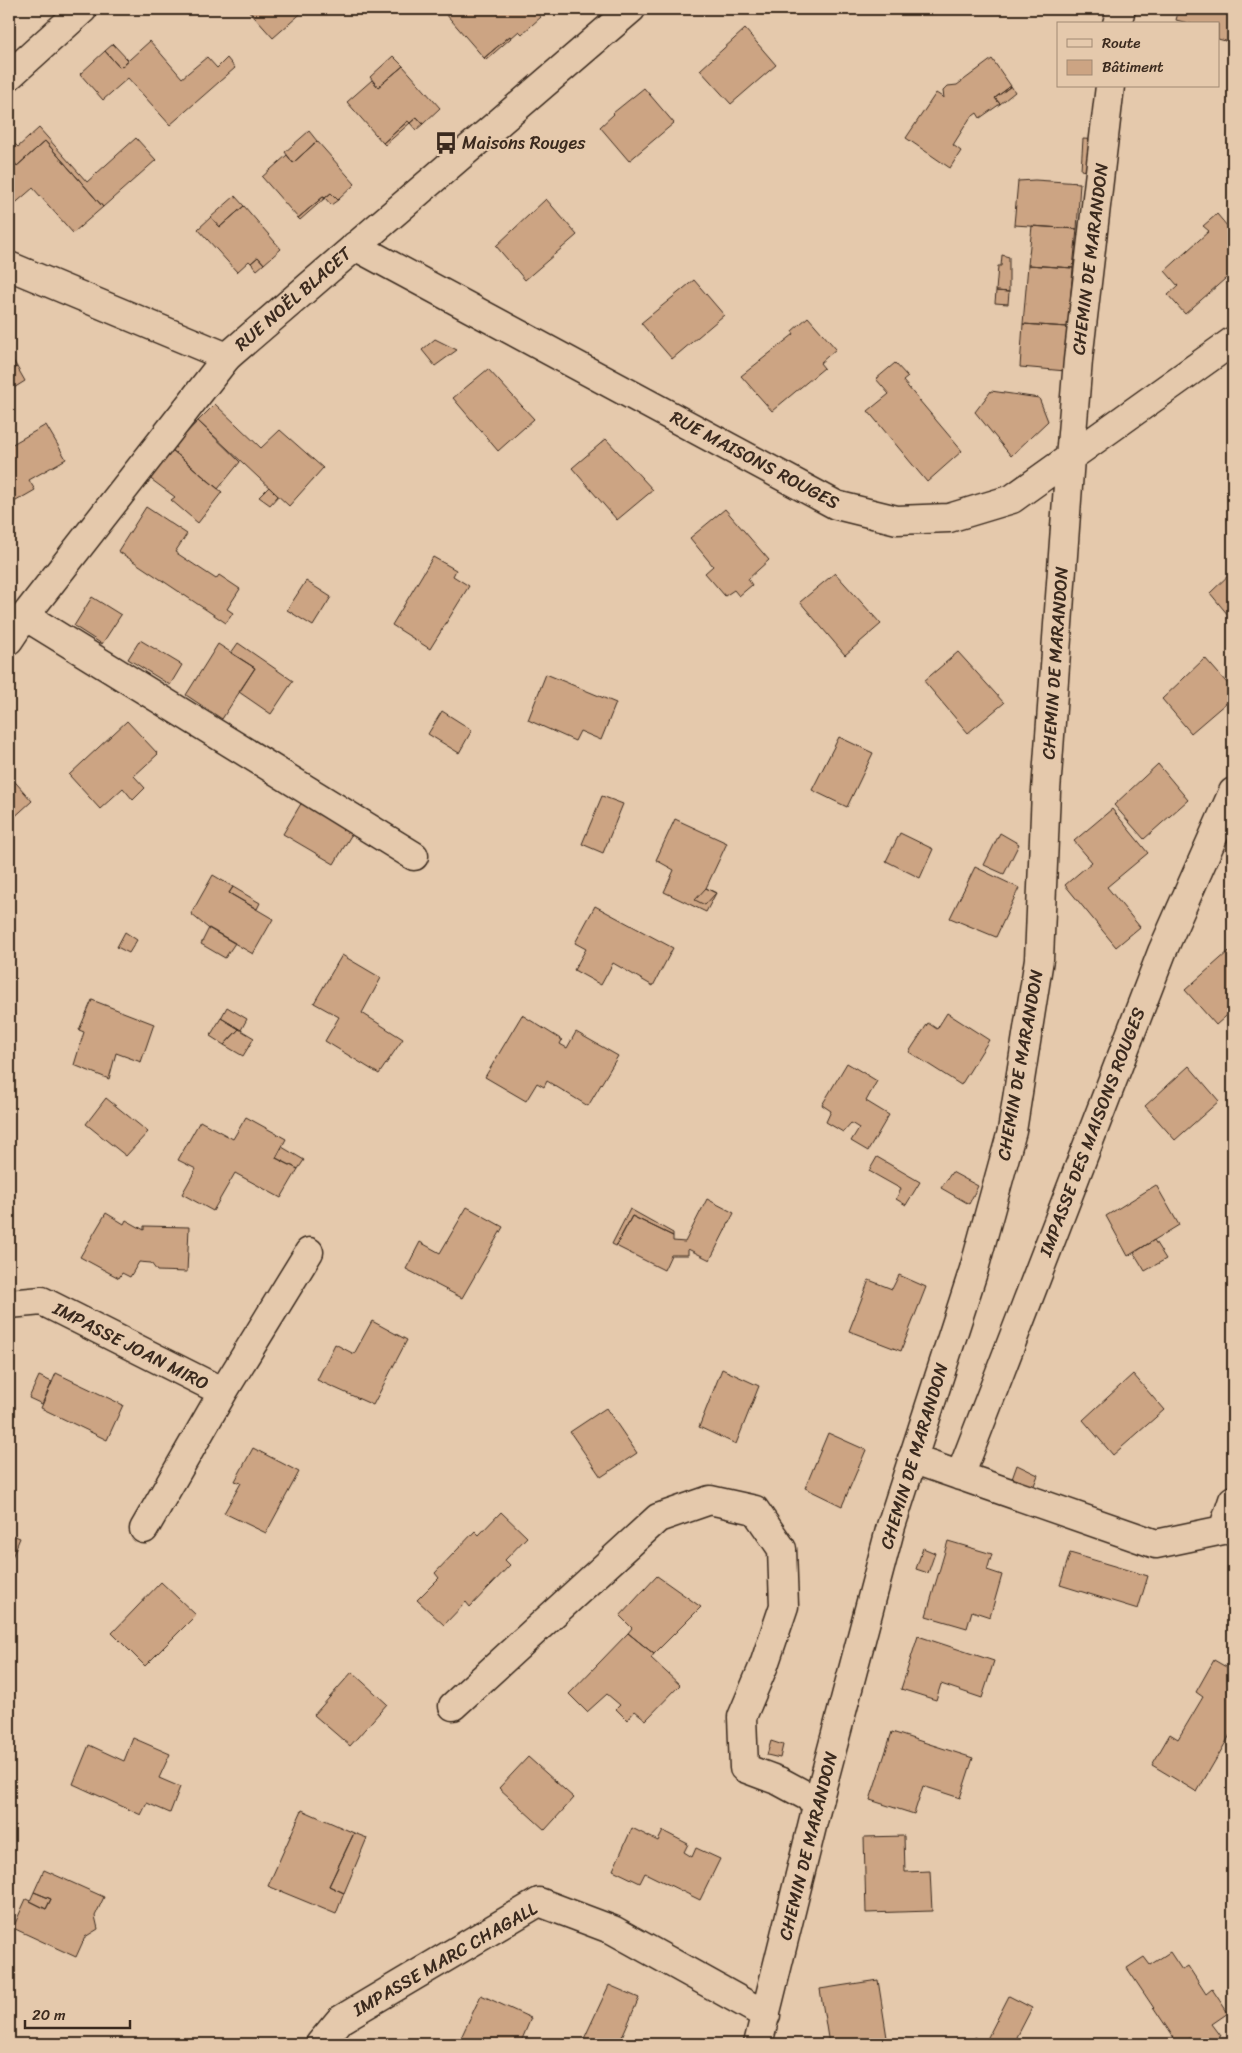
<svg xmlns="http://www.w3.org/2000/svg" width="1242" height="2053" font-family="Sriracha,sans-serif">
	<style>
		.building { fill: #cca483; stroke: #3b2a1e }
		.lines { fill: none; stroke-linecap: round; stroke-linejoin: round }
		.minor-casing { stroke: #3b2a1e; stroke-width: 31 }
		.tertiary-casing { stroke: #3b2a1e; stroke-width: 31 }
		.minor { stroke: #e5c9ac; stroke-width: 28 }
		.tertiary { stroke: #e5c9ac; stroke-width: 28 }
		.labels { text-anchor: middle; dominant-baseline: central; stroke-width: 4; stroke-linejoin: round; paint-order: stroke }
		.poi-label { font-size: 18px; fill: #3b2a1e; stroke: #e5c9ac; text-anchor: start }
		.street-label { font-size: 18px; fill: #3b2a1e; stroke: #e5c9ac }
	</style>
	<rect width="100%" height="100%" fill="#e5c9ac"/>
	<filter id="ink" filterUnits="userSpaceOnUse"><feTurbulence type="fractalNoise" baseFrequency=".02" numOctaves="2"/><feDisplacementMap in="SourceGraphic" scale="10" xChannelSelector="R" yChannelSelector="G"/><feConvolveMatrix kernelMatrix="1 2 1 2 8 2 1 2 1" color-interpolation-filters="sRGB"/></filter>
	<g filter="url(#ink)">
		<path class="building" d="M247 9H306L273 38Z
			M450 9H533L541 17 522 34 519 31 511 38 510 36 484 58 445 13Z
			M1179 9H1233V43L1218 39V24H1192L1176 20Z
			M745 29 776 65 731 104 700 70Z
			M510 36 511 38 486 60 484 58Z
			M150 41 182 78 207 57 217 68 227 58 235 68 170 125 128 78 103 100 80 74 105 51 120 68Z
			M113 44 128 60 120 68 105 51Z
			M393 56 403 66 378 87 370 77Z
			M992 59 1011 86 995 98 1000 104 980 118 977 113 970 118 953 145 961 151 950 168 906 138 936 93 944 98 943 91 948 86 957 85Z
			M403 66 440 108 423 124 417 117 410 123 408 121 383 143 347 102 372 80 378 87Z
			M1011 86 1015 92 1000 104 995 98Z
			M644 88 674 123 629 161 600 127 614 114 613 113Z
			M417 117 423 124 416 130 410 123Z
			M408 121 410 123 385 145 383 143Z
			M39 128 87 182 136 138 156 160 103 207 45 141 17 166 9 156V138L18 147Z
			M309 131 317 141 293 163 285 152Z
			M1083 139 1099 140 1095 173 1081 170Z
			M45 141 103 207 73 233 33 188 11 207 9 205V156L17 166Z
			M317 141 355 184 338 200 331 193 325 198 323 197 298 218 262 177 287 155 293 163Z
			M1035 180 1080 183 1077 229 1014 225 1018 181Z
			M331 193 338 200 331 205 325 198Z
			M235 196 244 206 220 227 211 217Z
			M323 197 325 198 300 220 298 218Z
			M546 199 577 235 525 280 496 246Z
			M244 206 281 249 264 264 258 257 251 263 249 261 237 272 198 229 211 217 220 227Z
			M1217 214 1233 233V272L1185 314 1168 295 1178 286 1165 271 1209 231 1203 226Z
			M1032 226 1077 229 1073 268 1028 265Z
			M1002 255 1009 257V292L996 291 998 266H1001Z
			M258 257 264 264 257 270 251 263Z
			M1028 265 1073 268 1068 327 1023 324Z
			M694 280 724 315 672 359 641 323Z
			M996 291 1009 292 1008 304 995 303Z
			M808 317 836 349 820 363 824 368 772 411 741 376 794 334 792 331Z
			M1023 324 1068 327 1066 371 1020 367Z
			M435 339 457 350 435 366 422 350Z
			M9 353 17 367 9 372Z
			M895 363 908 377 903 381 962 451 927 482 868 411 889 394 876 379Z
			M17 367 25 381 9 391V372Z
			M488 369 534 419 498 451 453 398Z
			M991 391 1039 398 1048 421 1011 456 975 412Z
			M215 404 261 448 280 430 323 468 289 506 198 421Z
			M198 421 240 462 218 489 171 449Z
			M46 425 66 459 29 480 35 490 9 505V446Z
			M606 439 653 490 617 520 572 468Z
			M171 449 222 492 198 523 171 500 175 497 148 477Z
			M269 487 278 496 270 505 259 497Z
			M146 507 187 534 175 552 216 579 219 575 240 589 227 609 233 613 226 623 118 551Z
			M725 509 769 560 748 579 752 585 739 596 734 590 725 596 705 573 713 566 690 538Z
			M433 557 456 570 453 576 469 586 430 649 392 625Z
			M1233 571V621L1210 593Z
			M835 573 881 624 845 655 800 602Z
			M306 581 331 597 313 626 287 610Z
			M92 597 121 615 102 644 74 626Z
			M140 640 182 665 170 685 128 659Z
			M238 643 293 681 271 714 239 692 255 668 231 653Z
			M218 644 255 668 222 719 186 695Z
			M958 652 1004 703 968 733 924 681Z
			M1205 658 1233 690V697L1191 733 1162 699Z
			M546 674 616 703 601 740 580 731 575 741 528 720Z
			M442 711 472 730 459 753 428 734Z
			M127 721 158 754 134 776 145 788 133 800 123 788 100 809 69 775Z
			M839 737 873 753 847 807 812 790Z
			M1158 764 1188 800 1144 839 1114 805Z
			M9 775 32 801 9 822Z
			M602 796 623 804 603 853 582 844Z
			M302 802 353 832 334 864 283 834Z
			M1112 809 1148 853 1107 887 1140 927 1116 947 1065 885 1092 862 1074 841Z
			M675 819 727 843 706 888 716 893 706 912 664 892 674 870 656 860Z
			M900 833 933 849 920 878 886 861Z
			M1000 833 1019 844 1004 874 984 865Z
			M975 867 1019 888 996 937 950 918Z
			M213 875 233 887 229 893 273 919 253 954 208 928 191 914Z
			M233 887 260 903 257 909 229 893Z
			M706 888 716 893 705 905 695 900Z
			M595 906 673 948 653 986 613 963 601 985 574 970 586 949 575 943Z
			M209 928 235 943 225 958 201 944Z
			M125 932 137 940 129 953 117 947Z
			M1229 951 1233 956V1010L1216 1025 1185 990Z
			M342 955 381 978 362 1013 403 1039 379 1074 325 1041 339 1017 314 1003Z
			M92 1000 154 1024 141 1062 116 1053 109 1079 74 1065 84 1032 79 1030Z
			M227 1007 247 1019 241 1030 221 1018Z
			M947 1013 989 1040 961 1085 909 1052 928 1023 937 1029Z
			M522 1015 562 1040 560 1044 567 1048 576 1032 618 1056 588 1106 547 1081 544 1087 537 1083 526 1101 485 1077Z
			M221 1018 239 1029 224 1045 210 1036Z
			M239 1029 254 1038 243 1056 224 1045Z
			M847 1063 877 1081 866 1101 889 1115 868 1151 851 1141 859 1128 851 1123 843 1132 826 1122 831 1111 822 1105Z
			M1189 1066 1219 1101 1175 1140 1145 1106Z
			M106 1098 148 1132 126 1156 86 1124Z
			M246 1117 286 1139 276 1158 298 1169 281 1198 235 1173 213 1211 182 1194 196 1169 178 1160 200 1121 233 1139Z
			M282 1147 304 1160 298 1169 276 1158Z
			M877 1157 920 1182 906 1205 896 1199 901 1189 869 1171Z
			M952 1172 978 1186 969 1204 941 1188Z
			M1156 1185 1179 1225 1128 1256 1106 1216Z
			M707 1199 734 1213 710 1260 688 1249V1255H671L664 1270 616 1246 632 1216 673 1236V1241L685 1242Z
			M467 1207 503 1227 462 1298 406 1269 420 1242 440 1253Z
			M630 1209 673 1233V1236L632 1216 616 1246 612 1244Z
			M106 1213 124 1224 126 1220 144 1230V1226L189 1227 187 1272 157 1271 151 1263 139 1262 130 1277 122 1273 119 1278 80 1257Z
			M1154 1240 1166 1259 1145 1271 1134 1253Z
			M899 1275 926 1287 901 1351 849 1331 869 1280 892 1289Z
			M372 1321 407 1340 373 1405 317 1380 335 1344 354 1354Z
			M722 1369 759 1386 736 1444 699 1427Z
			M56 1373 123 1405 107 1440 41 1408Z
			M1133 1374 1164 1410 1113 1455 1083 1420Z
			M39 1376 52 1382 42 1404 29 1398Z
			M606 1408 637 1453 601 1477 570 1432Z
			M828 1433 866 1450 842 1506 805 1488Z
			M253 1448 299 1472 266 1533 224 1513 241 1483 235 1481Z
			M1017 1465 1038 1475 1033 1488 1012 1479Z
			M501 1512 527 1537 505 1560 510 1565 470 1607 466 1602 444 1625 417 1600 439 1578 435 1573 475 1531 479 1535Z
			M10 1534 20 1538 10 1562 9 1537Z
			M948 1541 992 1554 987 1570 1002 1575 990 1617 972 1611 967 1628 926 1616Z
			M923 1548 935 1553 928 1573 916 1569Z
			M1070 1553 1148 1576 1138 1609 1060 1585Z
			M657 1576 701 1607 654 1654 628 1633 632 1628 620 1616Z
			M161 1582 196 1615 145 1666 112 1633Z
			M628 1633 654 1654 651 1658 680 1685 646 1720 635 1711 627 1720 616 1709 620 1705 607 1694 587 1712 569 1694Z
			M918 1636 994 1661 982 1698 941 1684 936 1700 901 1689Z
			M1214 1660 1233 1671V1730L1197 1792 1152 1765 1170 1734 1178 1739 1203 1697 1196 1692Z
			M352 1672 387 1704 350 1746 314 1715Z
			M892 1732 973 1758 960 1798 923 1786 914 1814 870 1800Z
			M133 1738 170 1754 159 1778 180 1787 170 1813 147 1803 141 1815 73 1784 89 1745 124 1761Z
			M771 1741 783 1745 780 1758 767 1755Z
			M528 1757 574 1798 545 1830 499 1788Z
			M302 1810 354 1833 329 1886 344 1893 336 1914 268 1886Z
			M632 1828 658 1841 663 1831 688 1844 684 1852 692 1857 696 1848 720 1859 700 1900 645 1873 640 1883 613 1870Z
			M354 1833 367 1838 344 1893 329 1886Z
			M904 1836 905 1872 930 1871 932 1911 866 1913 864 1837Z
			M44 1870 104 1897 95 1916 98 1929 85 1937 76 1957 13 1928 26 1899 46 1909 51 1899 34 1892Z
			M34 1892 51 1899 46 1909 30 1901Z
			M1170 1952 1182 1970 1188 1966 1206 1994 1212 1989 1228 2013 1212 2024 1221 2036 1209 2044H1194L1189 2038 1178 2044 1127 1968 1144 1957 1150 1965Z
			M878 1980 888 2044H829L820 1989Z
			M609 1985 639 1998 621 2039 583 2041Z
			M481 1995 531 2018 520 2044H458Z
			M1009 1996 1032 2008 1017 2037 1024 2044H971L975 2037 985 2043Z"/>
		<g class="lines">
			<defs>
				<path id="minor" d="M1117 24 1121 9
					M9 76 83 9
					M355 246 836 505 897 520 949 518 1012 499 1233 341
					M9 266 227 357
					M25 616 414 856
					M9 1304 42 1301 223 1392
					M912 1459 1156 1544 1223 1530 1233 1500
					M960 1476 1162 952 1233 792
					M144 1529 223 1392 309 1252
					M453 1706 658 1518 710 1500 755 1510 782 1549 784 1606 764 1665 742 1717 744 1768 779 1781 818 1802
					M320 2044 340 2020 539 1902 613 1930 766 2015
					M758 2044 818 1802 891 1526 974 1269 1012 1131 1039 959 1046 791 1070 458 1078 360 1110 86"/>
				<path id="tertiary" d="M9 640 25 616 227 357 631 9"/>
			</defs>
			<use href="#minor" class="minor-casing"/>
			<use href="#tertiary" class="tertiary-casing"/>
			<use href="#minor" class="minor"/>
			<use href="#tertiary" class="tertiary"/>
		</g>
	</g>
	<defs>
		<symbol id="bus-bare" viewBox="-9 -9 18 18"><path d="M-5-6H5V4H4V6H2V4H-2V6H-4V4H-5ZM-3.5-4V0h7V-4ZM-3.5 1.2v1.5H-2V1.2ZM2 1.2v1.5H3.5V1.2Z" fill="#3b2a1e" stroke="#e5c9ac" stroke-width="2.5" paint-order="stroke"/></symbol>
	</defs>
	<g fill-rule="evenodd">
		<use href="#bus-bare" x="430" y="127" width="32" height="32"/>
	</g>
	<g class="labels">
		<g class="poi-label">
			<text x="462" y="143">Maisons Rouges</text>
		</g>
		<g class="street-label">
			<text transform="translate(1090 259) rotate(-83)">CHEMIN DE MARANDON</text>
			<text transform="translate(293 299) rotate(-41)">RUE NOËL BLACET</text>
			<text transform="translate(755 460) rotate(28)">RUE MAISONS ROUGES</text>
			<text transform="translate(1055 663) rotate(-86)">CHEMIN DE MARANDON</text>
			<text transform="translate(1020 1065) rotate(-80)">CHEMIN DE MARANDON</text>
			<text transform="translate(1092 1132) rotate(-69)">IMPASSE DES MAISONS ROUGES</text>
			<text transform="translate(131 1346) rotate(27)">IMPASSE JOAN MIRO</text>
			<text transform="translate(914 1456) rotate(-73)">CHEMIN DE MARANDON</text>
			<text transform="translate(808 1846) rotate(-76)">CHEMIN DE MARANDON</text>
			<text transform="translate(445 1959) rotate(-30)">IMPASSE MARC CHAGALL</text>
		</g>
	</g>
	<rect width="1242" height="2053" fill="none" stroke="#e5c9ac" stroke-width="30"/>
	<rect x="15" y="15" width="1212" height="2023" fill="none" stroke="#3b2a1e" stroke-width="2" filter="url(#ink)"/>
	<rect x="1057" y="22" width="162" height="65" fill="#e5c9ac" stroke="#a18973"/>
	<rect x="1067" y="39" width="25" height="8" fill="#e5c9ac" stroke="#a18973"/>
	<text x="1102" y="48" font-size="15" fill="#3b2a1e">Route</text>
	<rect x="1067" y="60" width="25" height="15" fill="#cca483" stroke="#a18973"/>
	<text x="1102" y="72" font-size="15" fill="#3b2a1e">Bâtiment</text>
	<path d="M25 2020v8h105v-8" fill="none" stroke="#3b2a1e" stroke-width="2.5"/>
	<text x="32" y="2020" font-size="15" fill="#3b2a1e" stroke="#e5c9ac" stroke-width="4" paint-order="stroke">20 m</text>
</svg>
